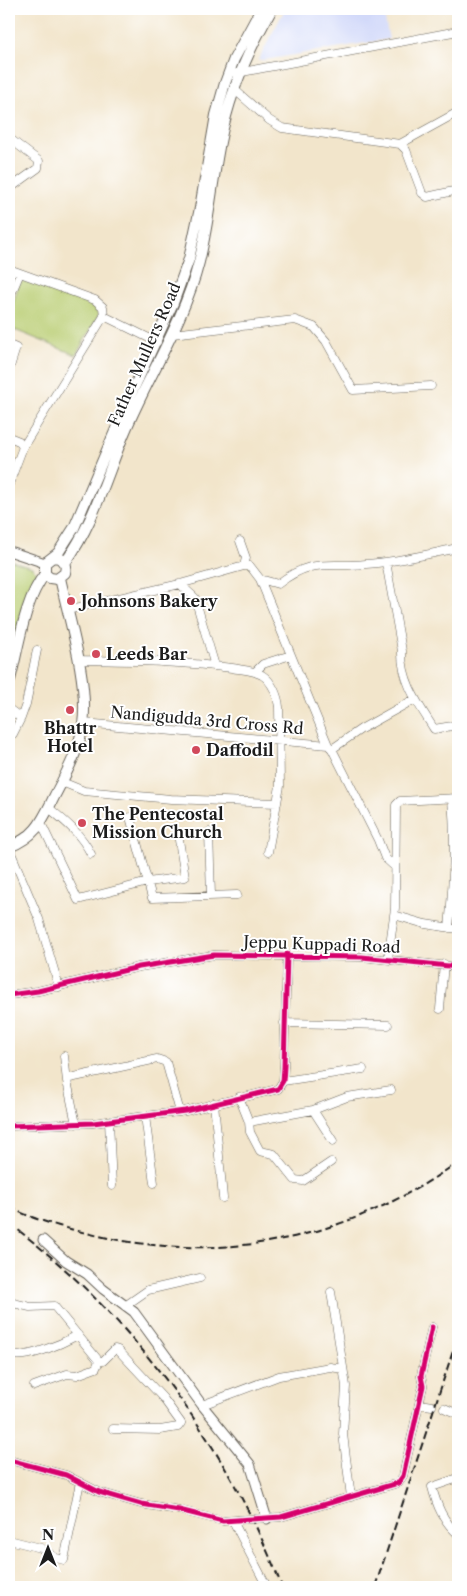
<svg xmlns="http://www.w3.org/2000/svg" width="467" height="1596" font-family="'Libre Caslon Text',serif">
	<style>
		.built { fill: #d2d9f9 }
		.green { fill: #b8cc70; stroke: #6a7446 }
		.lines { fill: none; stroke-linecap: round; stroke-linejoin: round }
		.minor-casing { stroke: #676259; stroke-width: 9 }
		.tertiary-casing { stroke: #676259; stroke-width: 11 }
		.secondary-casing { stroke: #676259; stroke-width: 12 }
		.minor { stroke: #fff; stroke-width: 8 }
		.tertiary { stroke: #fff; stroke-width: 9 }
		.secondary { stroke: #fff; stroke-width: 10 }
		.rail { stroke: #1c1c1c; stroke-width: 2; stroke-dasharray: 8 4; stroke-linecap: butt }
		.cycleway-casing { stroke: #fff; stroke-width: 8 }
		.cycleway { stroke: #d6006c; stroke-width: 5 }
		.poi-dot { fill: #d1495b; stroke: #fff; stroke-width: 2 }
		.labels { text-anchor: middle; dominant-baseline: central; stroke-width: 4; stroke-linejoin: round; paint-order: stroke }
		.street-label { font-size: 16px; fill: #1c1c1c; stroke: #fff }
		.poi-label { font-size: 16px; font-weight: bold; fill: #1c1c1c; stroke: #fff; text-anchor: start }
	</style>
	<rect width="100%" height="100%" fill="#fff"/>
	<filter id="ink" filterUnits="userSpaceOnUse"><feTurbulence type="fractalNoise" baseFrequency=".02" numOctaves="2"/><feDisplacementMap in="SourceGraphic" scale="10" xChannelSelector="R" yChannelSelector="G"/><feConvolveMatrix kernelMatrix="1 2 1 2 8 2 1 2 1" color-interpolation-filters="sRGB"/></filter>
	<filter id="wash" filterUnits="userSpaceOnUse"><feTurbulence type="fractalNoise" baseFrequency=".0096" numOctaves="4" result="noise"/><feDisplacementMap in="SourceGraphic" scale="20" xChannelSelector="R" yChannelSelector="G"/><feGaussianBlur stdDeviation="1.12" result="paint"/><feColorMatrix in="noise" values="0 0 0 0 0 0 0 0 0 0 0 0 0 0 0 0 0 1.4 0 .05"/><feComposite in="paint" operator="in"/></filter>
	<g filter="url(#wash)">
		<rect width="100%" height="100%" fill="#f2e5cb"/>
		<path class="built" d="M285 9H383L389 39 258 61Z"/>
		<path class="green" d="M28 279 96 304 99 315 76 355 10 328 9 318 20 280Z
			M9 560 32 567 38 574 20 619 9 673Z"/>
	</g>
	<g filter="url(#ink)">
		<g class="lines">
			<defs>
				<path id="minor" d="M237 73 458 31
					M235 90 269 120 282 128 400 144 406 150 422 193 427 197 458 190
					M9 138 39 161 38 168 9 189
					M400 144 458 112
					M9 269 95 300 103 307 104 316 23 447
					M9 299 20 273
					M104 316 157 342
					M172 334 295 320 314 327 326 341 353 390 431 386
					M9 345 16 348 9 370
					M9 437 19 441 23 447 9 484
					M240 541 246 558 244 566
					M386 562 402 651C401 681 419 705 434 729L458 725
					M260 579 278 584C313 557 327 568 366 564 397 562 428 554 458 548
					M180 584 195 598 215 666
					M67 610 180 584 244 566H250L260 579 291 655 263 664 255 672
					M291 655 328 745 332 749 378 840 385 858 395 867
					M78 660C130 661 181 661 232 668 242 670 253 670 262 675 272 681 278 696 279 707L280 786 268 852
					M9 709 21 718 13 734
					M21 718 26 704 37 650
					M84 723 328 745
					M332 749 361 729 415 699
					M62 782 84 791 171 799 277 803
					M49 808C66 822 81 834 91 854
					M130 817 152 898 237 895
					M41 823 78 900 148 882 185 877 178 834
					M209 832 211 896
					M9 848 39 919 59 987
					M394 915 425 924 458 929
					M449 928C453 885 456 842 452 799
					M388 959 395 908 396 805 400 801 458 798
					M9 995 38 991 139 967 214 955 362 957 458 967
					M440 1009 444 964
					M284 1023 388 1025
					M64 1056 67 1081
					M283 1081 363 1069
					M239 1097 249 1122 313 1110 333 1141
					M214 1103 223 1198
					M313 1110 347 1097 391 1090
					M145 1116 154 1183
					M109 1121 112 1186
					M249 1122 250 1132 260 1151 274 1154 295 1180 303 1181 331 1162
					M76 1124 67 1081 70 1078 157 1059 166 1062 180 1112
					M9 1126 93 1123 185 1111 278 1089 283 1081 284 1067 287 954
					M331 1292 346 1386 343 1434 351 1497
					M9 1302 30 1307 54 1306 99 1361
					M125 1306 148 1290 200 1278
					M9 1354C24 1361 63 1343 78 1335
					M34 1386 67 1374 77 1375 96 1368 99 1361H103L115 1349 118 1350 163 1398 181 1423 178 1427 160 1430 113 1429
					M419 1404 432 1406
					M202 1405 279 1376 330 1367 343 1369
					M444 1408 458 1414
					M9 1460 66 1475 99 1492 141 1504 179 1510 223 1521 281 1517 398 1483 403 1476 423 1386 421 1376 432 1327
					M458 1478 432 1487C437 1506 443 1521 458 1534
					M233 1521 267 1587
					M9 1540 41 1548 56 1558 64 1560 80 1482"/>
				<path id="tertiary" d="M9 551 45 563
					M43 1240 66 1261 87 1274 103 1289 134 1312 202 1405 250 1464 267 1519"/>
				<path id="secondary" d="M53 557 60 558 66 566 65 573 57 579 50 578 45 574V563L58 553 74 528 127 403 173 303 189 259 200 208 216 115 225 83 234 59 261 9
					M65 563C94 524 107 473 126 429 150 373 184 321 199 262 209 222 212 182 220 142 229 95 248 50 272 9
					M9 683C19 649 23 601 45 574
					M9 847C37 836 42 821 55 795 66 774 80 748 83 724 89 684 69 619 60 578"/>
			</defs>
			<use href="#minor" class="minor-casing"/>
			<use href="#tertiary" class="tertiary-casing"/>
			<use href="#secondary" class="secondary-casing"/>
			<use href="#minor" class="minor"/>
			<use href="#tertiary" class="tertiary"/>
			<use href="#secondary" class="secondary"/>
			<path class="rail" d="M9 1207C36 1221 69 1229 99 1236 227 1265 351 1238 458 1162
				M9 1223C131 1315 227 1444 282 1587
				M375 1587 458 1336"/>
			<defs>
				<path id="cycleway" d="M9 995 38 991 139 967 214 955 362 957 458 967
					M9 1126 93 1123 185 1111 278 1089 283 1081 284 1067 287 954
					M9 1460 66 1475 99 1492 141 1504 179 1510 223 1521 281 1517 398 1483 403 1476 423 1386 421 1376 432 1327"/>
			</defs>
			<use href="#cycleway" class="cycleway-casing"/>
			<use href="#cycleway" class="cycleway"/>
		</g>
	</g>
	<g class="poi-dot">
		<circle cx="71" cy="601" r="5"/>
		<circle cx="96" cy="654" r="5"/>
		<circle cx="70" cy="710" r="5"/>
		<circle cx="196" cy="750" r="5"/>
		<circle cx="82" cy="823" r="5"/>
	</g>
	<g class="labels">
		<g class="street-label">
			<text transform="translate(144 354) rotate(-66)">Father Mullers Road</text>
			<text transform="translate(207 720) rotate(5)">Nandigudda 3rd Cross Rd</text>
			<text transform="translate(322 944) rotate(2)">Jeppu Kuppadi Road</text>
		</g>
		<g class="poi-label">
			<text x="81" y="601">Johnsons Bakery</text>
			<text x="106" y="654">Leeds Bar</text>
			<text x="70" y="728" text-anchor="middle">Bhattr<tspan x="70" dy="18">Hotel</tspan></text>
			<text x="206" y="750">Daffodil</text>
			<text x="92" y="814">The Pentecostal<tspan x="92" dy="18">Mission Church</tspan></text>
		</g>
	</g>
	<rect width="467" height="1596" fill="none" stroke="#fff" stroke-width="30"/>
	<g transform="translate(48 1548)" stroke="#ffffff" stroke-width="4" paint-order="stroke">
	<path d="M0-4L9 19L0 12L-9 19Z" fill="#1c1c1c"/>
	<text y="-8" font-size="14" font-weight="bold" text-anchor="middle" fill="#1c1c1c">N</text>
	</g>
</svg>
